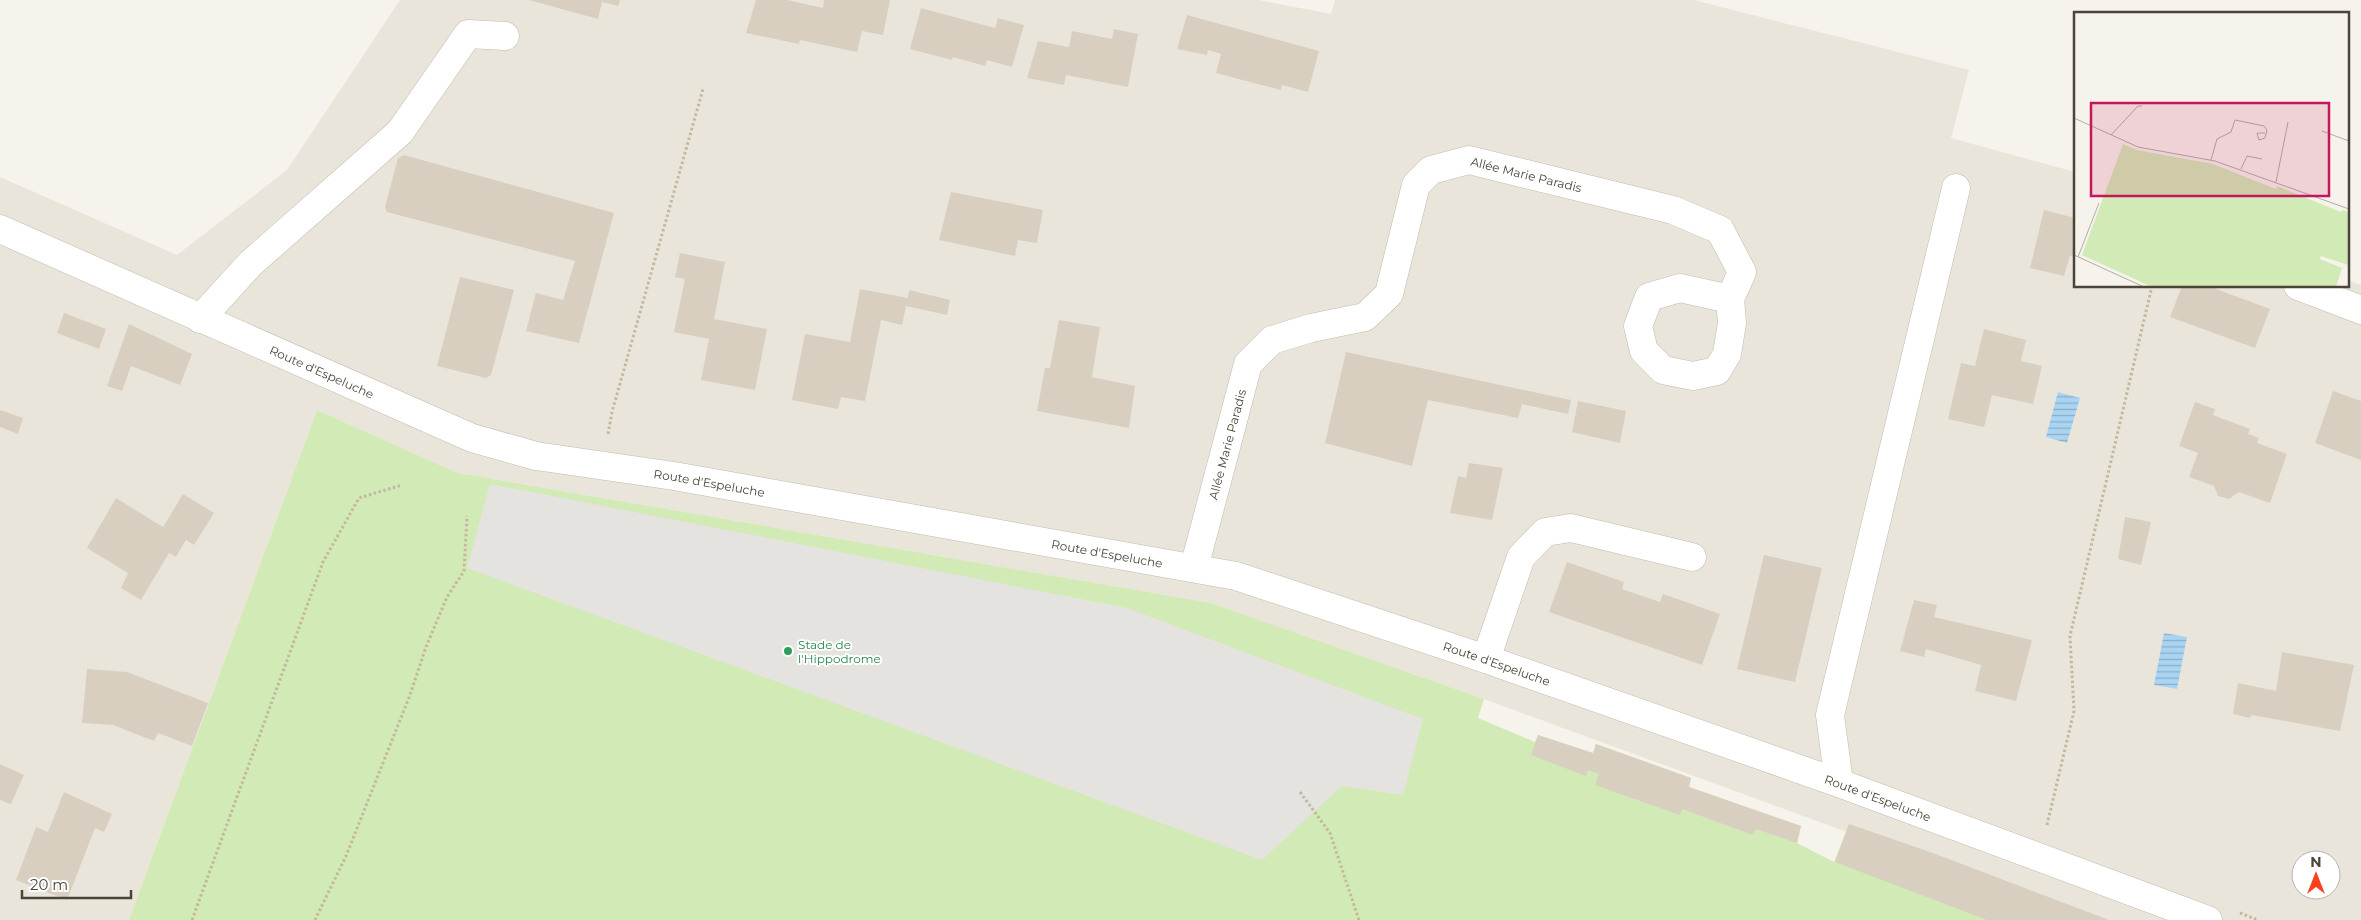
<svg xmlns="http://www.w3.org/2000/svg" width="2361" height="920" font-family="Montserrat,sans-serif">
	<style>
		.residential { fill: #eae5da; fill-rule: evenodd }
		.pitch { fill: #d2eab5 }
		.parking { fill: #e5e3e0 }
		.water { fill: url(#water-rules) }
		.building { fill: #d8cfc1 }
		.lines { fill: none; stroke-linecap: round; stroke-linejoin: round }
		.minor-casing { stroke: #c2bbae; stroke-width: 29 }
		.tertiary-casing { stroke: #c2bbae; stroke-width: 29 }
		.path { stroke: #c4b79f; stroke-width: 3; stroke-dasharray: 2.5 2.5; stroke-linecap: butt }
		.minor { stroke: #fff; stroke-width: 28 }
		.tertiary { stroke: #fff; stroke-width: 28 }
		.leisure-dot { fill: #2e9e5b; stroke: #fff; stroke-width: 2 }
		.labels { text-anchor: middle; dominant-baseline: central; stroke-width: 4; stroke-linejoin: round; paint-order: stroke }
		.street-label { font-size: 12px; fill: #4b4439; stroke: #fff }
		.leisure-label { font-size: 12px; fill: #27864d; stroke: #fff; text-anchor: start }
		.inset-road { fill: none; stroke: #b2ada4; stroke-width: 1 }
		.view { fill: #c2185b; fill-opacity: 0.15; stroke: #c2185b; stroke-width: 2.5 }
		.inset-edge { fill: none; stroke: #4b4439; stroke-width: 2.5 }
	</style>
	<defs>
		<pattern id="water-rules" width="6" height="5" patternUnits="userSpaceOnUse" patternTransform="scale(1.25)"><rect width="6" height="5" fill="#a9d4f2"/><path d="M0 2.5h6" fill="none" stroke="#8caec5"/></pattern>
	</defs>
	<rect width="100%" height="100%" fill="#f6f3ec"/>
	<path class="residential" d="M400 0H1259L1331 14 1335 0H1694L1969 70 1951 138 2075 172V286H2347V280L2361 285V920H2087L1484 699 1211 603 458 473 317 410 129 920H0V177L177 255 287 170ZM2301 860H2331V890H2301Z"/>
	<path class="pitch" d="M317 410 458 473 1211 603 1484 699 1478 718 1535 742 1538 735 1593 753 1596 744 1691 778 1689 787 1801 826 1797 843 1834 862 1849 824 2109 920H129Z"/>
	<path class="parking" d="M490 484 1127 608 1423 719 1403 795 1342 786 1262 860 467 568Z"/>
	<path class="water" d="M2058 392 2080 398 2067 443 2046 437Z
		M2164 633 2187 637 2177 689 2154 685Z"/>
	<path class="building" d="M529 0H620L618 6 602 2 598 19Z
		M756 0H787L823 8 824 0H890L883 35 862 31 857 52 800 40 799 44 746 33Z
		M921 8 995 28 998 18 1024 25 1012 67 987 60 985 66 953 57 952 60 910 49Z
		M1187 15 1319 51 1308 92 1282 85 1281 90 1216 73 1221 54 1208 50 1207 55 1177 49Z
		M1114 29 1138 34 1128 87 1066 75 1064 85 1027 78 1038 41 1069 47 1072 31 1112 39Z
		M404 155 614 213 579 343 526 331 536 293 563 300 575 261 387 212 385 207 398 158Z
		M951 192 1043 210 1037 243 1018 240 1015 256 939 240Z
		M2044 210 2075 218V257L2070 256 2064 276 2030 268Z
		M680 253 725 262 714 319 767 329 755 390 701 380 709 339 674 332 685 279 675 277Z
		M460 277 514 290 491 375 486 378 437 366Z
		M2182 286H2217L2216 289 2270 309 2255 348 2170 317Z
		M860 289 908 298 909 290 950 300 947 315 906 306 902 325 881 320 865 401 841 397 838 409 792 400 805 334 850 342Z
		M64 313 106 329 99 349 57 333Z
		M1059 320 1100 327 1092 377 1135 386 1129 428 1037 411 1045 368H1050Z
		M129 324 192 354 180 385 131 366 122 391 107 386Z
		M1984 329 2026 340 2021 361 2042 366 2033 404 1992 395 1984 427 1948 419 1961 363 1975 366Z
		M1346 352 1571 400 1568 414 1522 404 1518 418 1428 400 1412 466 1325 443Z
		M2333 391 2361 401V460L2315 443Z
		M1578 401 1626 411 1620 443 1572 432Z
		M2195 402 2215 409 2213 415 2250 429 2248 434 2259 438 2257 443 2287 454 2270 503 2239 492 2229 499 2218 496 2214 486 2189 477 2198 453 2179 446Z
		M0 410 23 418 18 434 0 427Z
		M1469 463 1503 468 1492 520 1450 513 1458 476 1466 478Z
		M183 494 214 513 194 545 186 540 176 557 169 553 141 600 121 588 128 573 87 548 116 498 163 527Z
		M2125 517 2151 522 2141 565 2118 559Z
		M1764 555 1822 568 1795 682 1737 669Z
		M1567 562 1624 582 1622 589 1660 602 1663 594 1720 614 1702 665 1549 612Z
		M1914 600 1937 605 1934 617 2032 640 2016 701 1975 691 1981 665 1926 649 1924 657 1900 651Z
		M2282 652 2354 665 2340 731 2252 715 2250 718 2233 714 2238 683 2276 691Z
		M87 669 127 672 208 703 192 746 158 733 154 741 113 725 82 723Z
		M1538 735 1593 753 1596 744 1691 778 1689 787 1801 826 1797 843 1756 829 1753 835 1682 809 1680 815 1595 785 1599 774 1588 770 1586 776 1531 755Z
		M0 764 24 775 11 804 0 800Z
		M64 792 112 814 104 832 95 828 67 900 16 880 36 827 48 832Z
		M1849 824 1933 853 2109 920H1987L1835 862Z"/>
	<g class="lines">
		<defs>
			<g id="minor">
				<path d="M2298 286 2361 310"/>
				<path d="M200 319 250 264 400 132 468 34 505 36"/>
				<path id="s1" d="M1194 568 1248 364 1272 340 1311 328 1365 317 1389 294 1416 185 1431 170 1469 160 1673 210 1720 230 1742 272 1730 299 1732 323 1727 354 1717 371 1693 376 1663 370 1644 351 1638 326 1649 297 1680 288 1730 299"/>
				<path d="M1486 659 1521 557 1545 532 1571 528 1692 557"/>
				<path d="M1839 783 1830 715 1956 188"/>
			</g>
			<g id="tertiary">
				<path id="s2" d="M0 229 472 438 536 456 674 476 1236 576 1486 659 1839 783 2208 920"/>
			</g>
		</defs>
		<use href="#minor" class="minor-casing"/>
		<use href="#tertiary" class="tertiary-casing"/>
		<path class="path" d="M608 434 612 412 703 89
			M1300 792 1330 833 1359 920
			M2047 825 2074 711 2070 636 2152 286
			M2240 913 2258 920
			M192 920 323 562 359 498 402 485
			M315 920 346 856 410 695 426 647 447 597 464 571 467 516"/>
		<use href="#minor" class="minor"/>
		<use href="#tertiary" class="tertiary"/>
	</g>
	<circle class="leisure-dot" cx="788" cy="651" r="5"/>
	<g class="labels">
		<g class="street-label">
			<text stroke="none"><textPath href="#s1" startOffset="606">Allée Marie Paradis</textPath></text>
			<text stroke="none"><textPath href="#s2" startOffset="352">Route d'Espeluche</textPath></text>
			<text stroke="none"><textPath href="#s1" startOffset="128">Allée Marie Paradis</textPath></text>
			<text stroke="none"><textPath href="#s2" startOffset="758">Route d'Espeluche</textPath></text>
			<text stroke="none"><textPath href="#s2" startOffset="1162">Route d'Espeluche</textPath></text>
			<text stroke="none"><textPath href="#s2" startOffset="1568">Route d'Espeluche</textPath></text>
			<text stroke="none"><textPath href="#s2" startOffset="1972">Route d'Espeluche</textPath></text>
		</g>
		<g class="leisure-label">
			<text x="798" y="644">Stade de<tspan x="798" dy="14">l'Hippodrome</tspan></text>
		</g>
	</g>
	<g transform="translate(2074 12)">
		<rect width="275" height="275" fill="#f6f3ec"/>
		<path d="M49 132 63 138 139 152 202 177 203 174 267 200 268 198 275 200 274 253 247 244 246 247 268 256 262 275H78L8 243Z" fill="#d2eab5"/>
		<path class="inset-road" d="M0 106 64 135 141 149 275 197M248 119 275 129M37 123 64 94H68M137 148 143 127 157 120 161 108 190 114 193 118 191 126 185 128 183 121H191M167 157 173 144 188 147M202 170 214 110M0 243 70 275M4 245 25 191"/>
		<path class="view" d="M17 91H255V184H17Z"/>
		<rect width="275" height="275" class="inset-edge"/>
	</g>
	<g transform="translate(2316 875)"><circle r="24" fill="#ffffff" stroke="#b7b4b0"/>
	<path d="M0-4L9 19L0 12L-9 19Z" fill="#fc3f1d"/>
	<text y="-8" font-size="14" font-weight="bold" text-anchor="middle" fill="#4b4439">N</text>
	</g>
	<path d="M22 890v8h109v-8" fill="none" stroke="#4b4439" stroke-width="2.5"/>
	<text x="30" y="890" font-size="15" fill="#4b4439" stroke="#ffffff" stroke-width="4" paint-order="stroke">20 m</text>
</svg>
